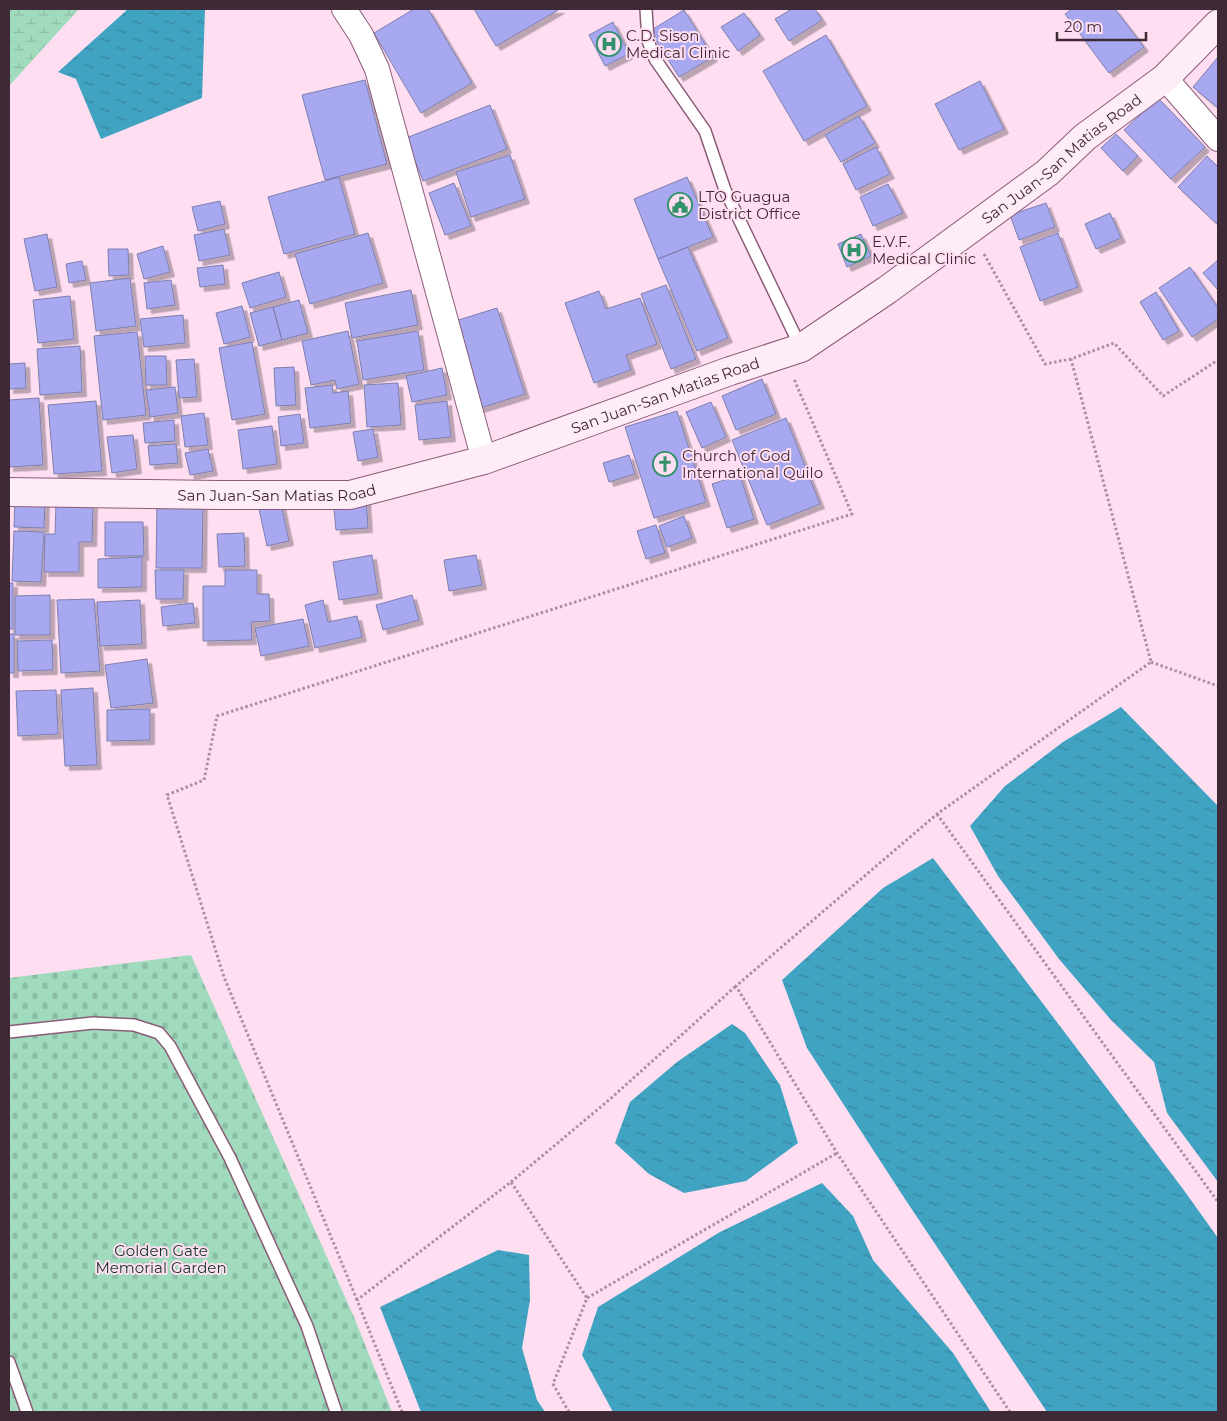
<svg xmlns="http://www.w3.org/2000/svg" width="1227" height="1421" font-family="Montserrat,sans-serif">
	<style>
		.wetland { fill: url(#wetland-marsh) }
		.cemetery { fill: url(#cemetery-stones) }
		.water { fill: url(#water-ripples) }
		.building { fill: #a7a8ef; stroke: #7d7fae; filter: url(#shadow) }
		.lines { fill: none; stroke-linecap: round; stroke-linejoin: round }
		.lane-casing { stroke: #8a5c78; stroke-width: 14 }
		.street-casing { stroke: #8a5c78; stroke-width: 26 }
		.secondary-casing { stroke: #8a5c78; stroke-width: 30 }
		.path { stroke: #ab90a0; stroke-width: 3; stroke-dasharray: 2.5 2.5; stroke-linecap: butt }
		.lane { stroke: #fff; stroke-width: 11 }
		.street { stroke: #fff; stroke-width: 24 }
		.secondary { stroke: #feecf7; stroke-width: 28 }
		.labels { text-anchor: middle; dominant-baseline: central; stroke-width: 4; stroke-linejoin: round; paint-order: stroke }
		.poi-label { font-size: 15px; fill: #3e2a36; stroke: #ffdef1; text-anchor: start }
		.street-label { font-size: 15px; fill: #3e2a36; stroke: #ffdef1 }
		.park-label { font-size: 15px; fill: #113727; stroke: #ffdef1 }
	</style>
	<defs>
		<pattern id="wetland-marsh" width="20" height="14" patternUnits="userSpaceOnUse" patternTransform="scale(1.25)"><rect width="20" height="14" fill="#a0dbbe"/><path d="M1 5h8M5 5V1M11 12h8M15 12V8" fill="none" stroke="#8bbca4"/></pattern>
		<pattern id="cemetery-stones" width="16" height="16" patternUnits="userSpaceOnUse" patternTransform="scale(1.25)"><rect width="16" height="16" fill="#a0dbbe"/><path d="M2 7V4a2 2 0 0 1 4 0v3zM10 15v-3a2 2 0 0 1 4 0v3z" fill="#8bbca4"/></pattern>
		<pattern id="water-ripples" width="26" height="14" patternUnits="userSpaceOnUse" patternTransform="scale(1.25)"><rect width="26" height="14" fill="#40a3c2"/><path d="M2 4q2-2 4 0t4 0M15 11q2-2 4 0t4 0" fill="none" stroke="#37859e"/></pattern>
		<filter id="shadow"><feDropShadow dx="4.5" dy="4.5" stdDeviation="0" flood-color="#0004"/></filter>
	</defs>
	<rect width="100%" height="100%" fill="#ffdef1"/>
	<path class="wetland" d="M9 9H79L9 86Z"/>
	<path class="cemetery" d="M191 955 354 1317 392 1412H9V978Z"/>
	<path class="water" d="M128 9H205L202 98 101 139 76 79 58 72Z
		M1121 707 1218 806V1182L1167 1113 1154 1062 1111 1020 1059 959 998 876 970 826 1005 786 1063 742Z
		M933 858 1183 1189 1218 1238V1412H1047L903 1196 807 1048 782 980 883 888Z
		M732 1024 745 1033 780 1085 798 1143 746 1181 684 1193 649 1174 615 1143 630 1102 677 1062Z
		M822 1183 853 1216 873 1260 953 1353 991 1412H613L582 1355 598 1307 720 1232Z
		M498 1250 529 1255 530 1300 522 1348 537 1400 545 1412H421L380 1307Z"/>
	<path class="building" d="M414 9H428L472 83 421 113 374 33Z
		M474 9H560L496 46Z
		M792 9H815L822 20 789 41 775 19Z
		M1072 9H1115L1144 47 1109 73 1065 14Z
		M684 10 713 57 679 77 650 31Z
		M744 13 760 35 738 51 721 27Z
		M613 22 629 54 605 66 589 35Z
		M826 35 867 106 804 141 763 71Z
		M1218 57V108L1193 87Z
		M365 80 387 164 325 180 302 95Z
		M980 81 1004 129 959 150 935 104Z
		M1158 98 1205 147 1171 179 1124 130Z
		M490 105 507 149 423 181 406 138Z
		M859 116 875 143 841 162 825 135Z
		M1116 134 1138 156 1123 171 1101 148Z
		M876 147 890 174 856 190 843 164Z
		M510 155 525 199 471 217 456 172Z
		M1207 156 1218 167V225L1178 187Z
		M339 177 355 234 284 254 268 197Z
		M687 177 713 237 658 259 634 199Z
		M454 183 471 226 445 235 429 193Z
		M888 184 903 213 873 226 860 197Z
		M220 201 225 224 198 231 192 207Z
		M1046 203 1055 227 1019 240 1010 215Z
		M1110 213 1121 238 1096 249 1085 224Z
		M224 229 230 255 199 261 194 235Z
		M368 233 383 283 310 304 295 254Z
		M1058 233 1078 287 1040 301 1020 247Z
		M47 234 57 287 35 291 24 239Z
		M861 234 871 256 847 267 838 244Z
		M163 246 170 272 144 279 137 254Z
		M688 247 728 338 697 351 658 259Z
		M108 249H128L129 275 109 276Z
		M1218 260V290L1203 273Z
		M82 261 86 280 69 283 66 264Z
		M223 265 225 284 200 287 197 268Z
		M1190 267 1218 308V319L1192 337 1159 288Z
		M279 272 286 297 250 308 242 283Z
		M130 278 136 326 96 331 90 283Z
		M171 280 175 305 147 309 144 283Z
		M666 285 696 359 671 369 641 294Z
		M411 290 418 325 352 338 345 303Z
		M599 291 606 309 640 298 657 344 626 355 631 370 594 383 565 303Z
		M1156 292 1179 331 1163 340 1140 302Z
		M70 296 74 339 38 343 33 300Z
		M299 300 308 333 282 340 273 307Z
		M242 306 250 337 224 344 216 313Z
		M273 307 282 340 259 346 250 313Z
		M497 308 525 394 480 408 452 322Z
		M183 315 185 343 144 347 140 319Z
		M348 331 359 384 337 389 335 380 311 385 302 341Z
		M418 331 424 370 363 380 357 341Z
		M137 332 146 415 103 420 94 336Z
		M252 342 265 414 232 420 219 348Z
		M80 346 82 392 40 395 37 349Z
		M145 356H166L167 385H146Z
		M194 359 197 397 179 398 176 360Z
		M25 363 26 388 9 389V364Z
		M294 367 296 405 276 406 274 368Z
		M442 368 447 395 412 402 406 376Z
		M762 379 776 414 736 430 722 396Z
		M398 383 401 425 367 427 364 385Z
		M332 385 333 393 348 391 351 423 310 428 305 388Z
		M175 387 178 413 150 417 146 390Z
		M39 398 43 465 9 467V400Z
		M96 401 102 471 54 474 48 405Z
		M447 401 451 437 419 440 415 405Z
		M711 402 726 437 702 448 686 412Z
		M677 411 706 502 654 518 625 427Z
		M204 413 208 445 185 447 181 416Z
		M300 414 304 443 281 446 278 417Z
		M786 418 820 504 767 525 732 440Z
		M174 420 175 441 145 443 143 423Z
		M272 426 277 464 243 469 238 430Z
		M373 429 378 457 358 461 353 432Z
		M133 435 137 469 112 473 107 437Z
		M176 444 178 463 150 465 148 446Z
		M208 449 213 471 190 475 185 453Z
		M629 455 635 474 609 482 603 463Z
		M740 475 754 519 727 528 712 484Z
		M366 498 368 528 336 530 333 500Z
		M15 499 45 500 44 528 14 527Z
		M56 503 93 504 92 542H79V572H44L45 534H55Z
		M157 503H203L202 568H156Z
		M281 504 289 541 267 546 259 509Z
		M684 516 692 538 667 547 659 526Z
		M105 522H143L144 556H105Z
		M656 525 665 553 646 559 637 531Z
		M14 531 44 532 41 582 12 581Z
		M244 533 245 566 219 567 217 534Z
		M372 555 378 594 339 600 333 562Z
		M476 555 482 585 449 591 444 560Z
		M142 557V587L98 588V559Z
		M155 570H184L183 599H156Z
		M225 570H257V594H269L270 621 251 622 252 640 203 641V586H225Z
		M9 583H13V629H9Z
		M50 595V635H15V596Z
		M412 595 419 620 383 630 376 605Z
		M94 599 100 671 61 673 57 600Z
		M140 600 142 644 100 646 97 602Z
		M323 600 328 622 357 616 362 637 315 648 305 605Z
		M193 603 195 623 163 626 161 607Z
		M303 619 309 646 261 656 255 628Z
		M9 634H14V673H9Z
		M52 640 53 670 18 671 17 641Z
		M147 659 153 703 111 708 105 665Z
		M93 688 97 765 65 766 61 690Z
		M56 690 58 734 18 736 16 691Z
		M150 709V740L107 741V710Z"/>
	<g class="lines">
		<defs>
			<path id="lane" d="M646 9 648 41 655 59 705 131 725 190 801 348
				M9 1032 93 1023 134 1025 159 1033 170 1046 230 1158 307 1326 336 1412
				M9 1362 27 1412"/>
			<path id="street" d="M344 9 361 35 377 69 484 460
				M1165 78 1218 139"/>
			<g id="secondary">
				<path id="s1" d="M9 492 218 495H350L484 460 730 371 801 348 887 290 1047 173 1085 137 1165 78 1218 24"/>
			</g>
		</defs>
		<use href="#lane" class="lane-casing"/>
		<use href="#street" class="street-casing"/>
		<use href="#secondary" class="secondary-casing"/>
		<path class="path" d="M984 254 1045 364 1071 359
			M1151 662 1218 686
			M937 814 1218 1202
			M511 1182 609 1100 736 986
			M357 1300 224 977 167 795 204 780 217 716 852 514 794 379
			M402 1412 357 1300 511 1182 587 1298
			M569 1412 553 1384 587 1298 837 1153
			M1010 1412 837 1153 736 986 937 814 1151 662 1071 359 1114 343 1163 396 1218 360"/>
		<use href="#lane" class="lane"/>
		<use href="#street" class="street"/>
		<use href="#secondary" class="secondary"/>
	</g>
	<defs>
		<symbol id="hospital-ring" viewBox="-11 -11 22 22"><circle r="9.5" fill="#ffdef1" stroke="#31916a" stroke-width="1.5"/><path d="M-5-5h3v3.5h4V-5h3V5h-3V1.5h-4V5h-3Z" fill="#31916a"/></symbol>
		<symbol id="civic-ring" viewBox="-11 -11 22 22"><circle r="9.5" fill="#ffdef1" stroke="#31916a" stroke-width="1.5"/><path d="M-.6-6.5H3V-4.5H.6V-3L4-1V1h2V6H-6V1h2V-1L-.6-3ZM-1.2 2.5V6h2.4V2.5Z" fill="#31916a"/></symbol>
		<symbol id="church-ring" viewBox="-11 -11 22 22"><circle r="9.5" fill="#ffdef1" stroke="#31916a" stroke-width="1.5"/><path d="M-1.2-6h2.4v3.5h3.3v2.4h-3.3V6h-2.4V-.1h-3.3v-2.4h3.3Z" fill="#31916a"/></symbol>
	</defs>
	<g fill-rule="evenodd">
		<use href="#hospital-ring" x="595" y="30" width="28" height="28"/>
		<use href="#civic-ring" x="666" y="191" width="28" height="28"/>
		<use href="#hospital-ring" x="840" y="236" width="28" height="28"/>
		<use href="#church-ring" x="651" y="450" width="28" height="28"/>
	</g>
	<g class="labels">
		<g class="poi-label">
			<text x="626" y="35">C.D. Sison<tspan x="626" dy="17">Medical Clinic</tspan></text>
			<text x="698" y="196">LTO Guagua<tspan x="698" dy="17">District Office</tspan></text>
			<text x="872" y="241">E.V.F.<tspan x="872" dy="17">Medical Clinic</tspan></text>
			<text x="682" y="455">Church of God<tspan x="682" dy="17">International Quilo</tspan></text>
		</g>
		<g class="street-label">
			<text stroke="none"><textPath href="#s1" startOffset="1138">San Juan-San Matias Road</textPath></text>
			<text stroke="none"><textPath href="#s1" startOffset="672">San Juan-San Matias Road</textPath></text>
			<text stroke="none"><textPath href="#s1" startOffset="268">San Juan-San Matias Road</textPath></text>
		</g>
		<g class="park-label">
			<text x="161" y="1250">Golden Gate<tspan x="161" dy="17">Memorial Garden</tspan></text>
		</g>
	</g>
	<rect width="1227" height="1421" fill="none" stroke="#3e2a36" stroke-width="20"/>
	<path d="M1057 32v8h89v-8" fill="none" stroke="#3e2a36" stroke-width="2.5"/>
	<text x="1064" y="32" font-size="15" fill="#3e2a36" stroke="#ffdef1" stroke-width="4" paint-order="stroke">20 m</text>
</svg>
